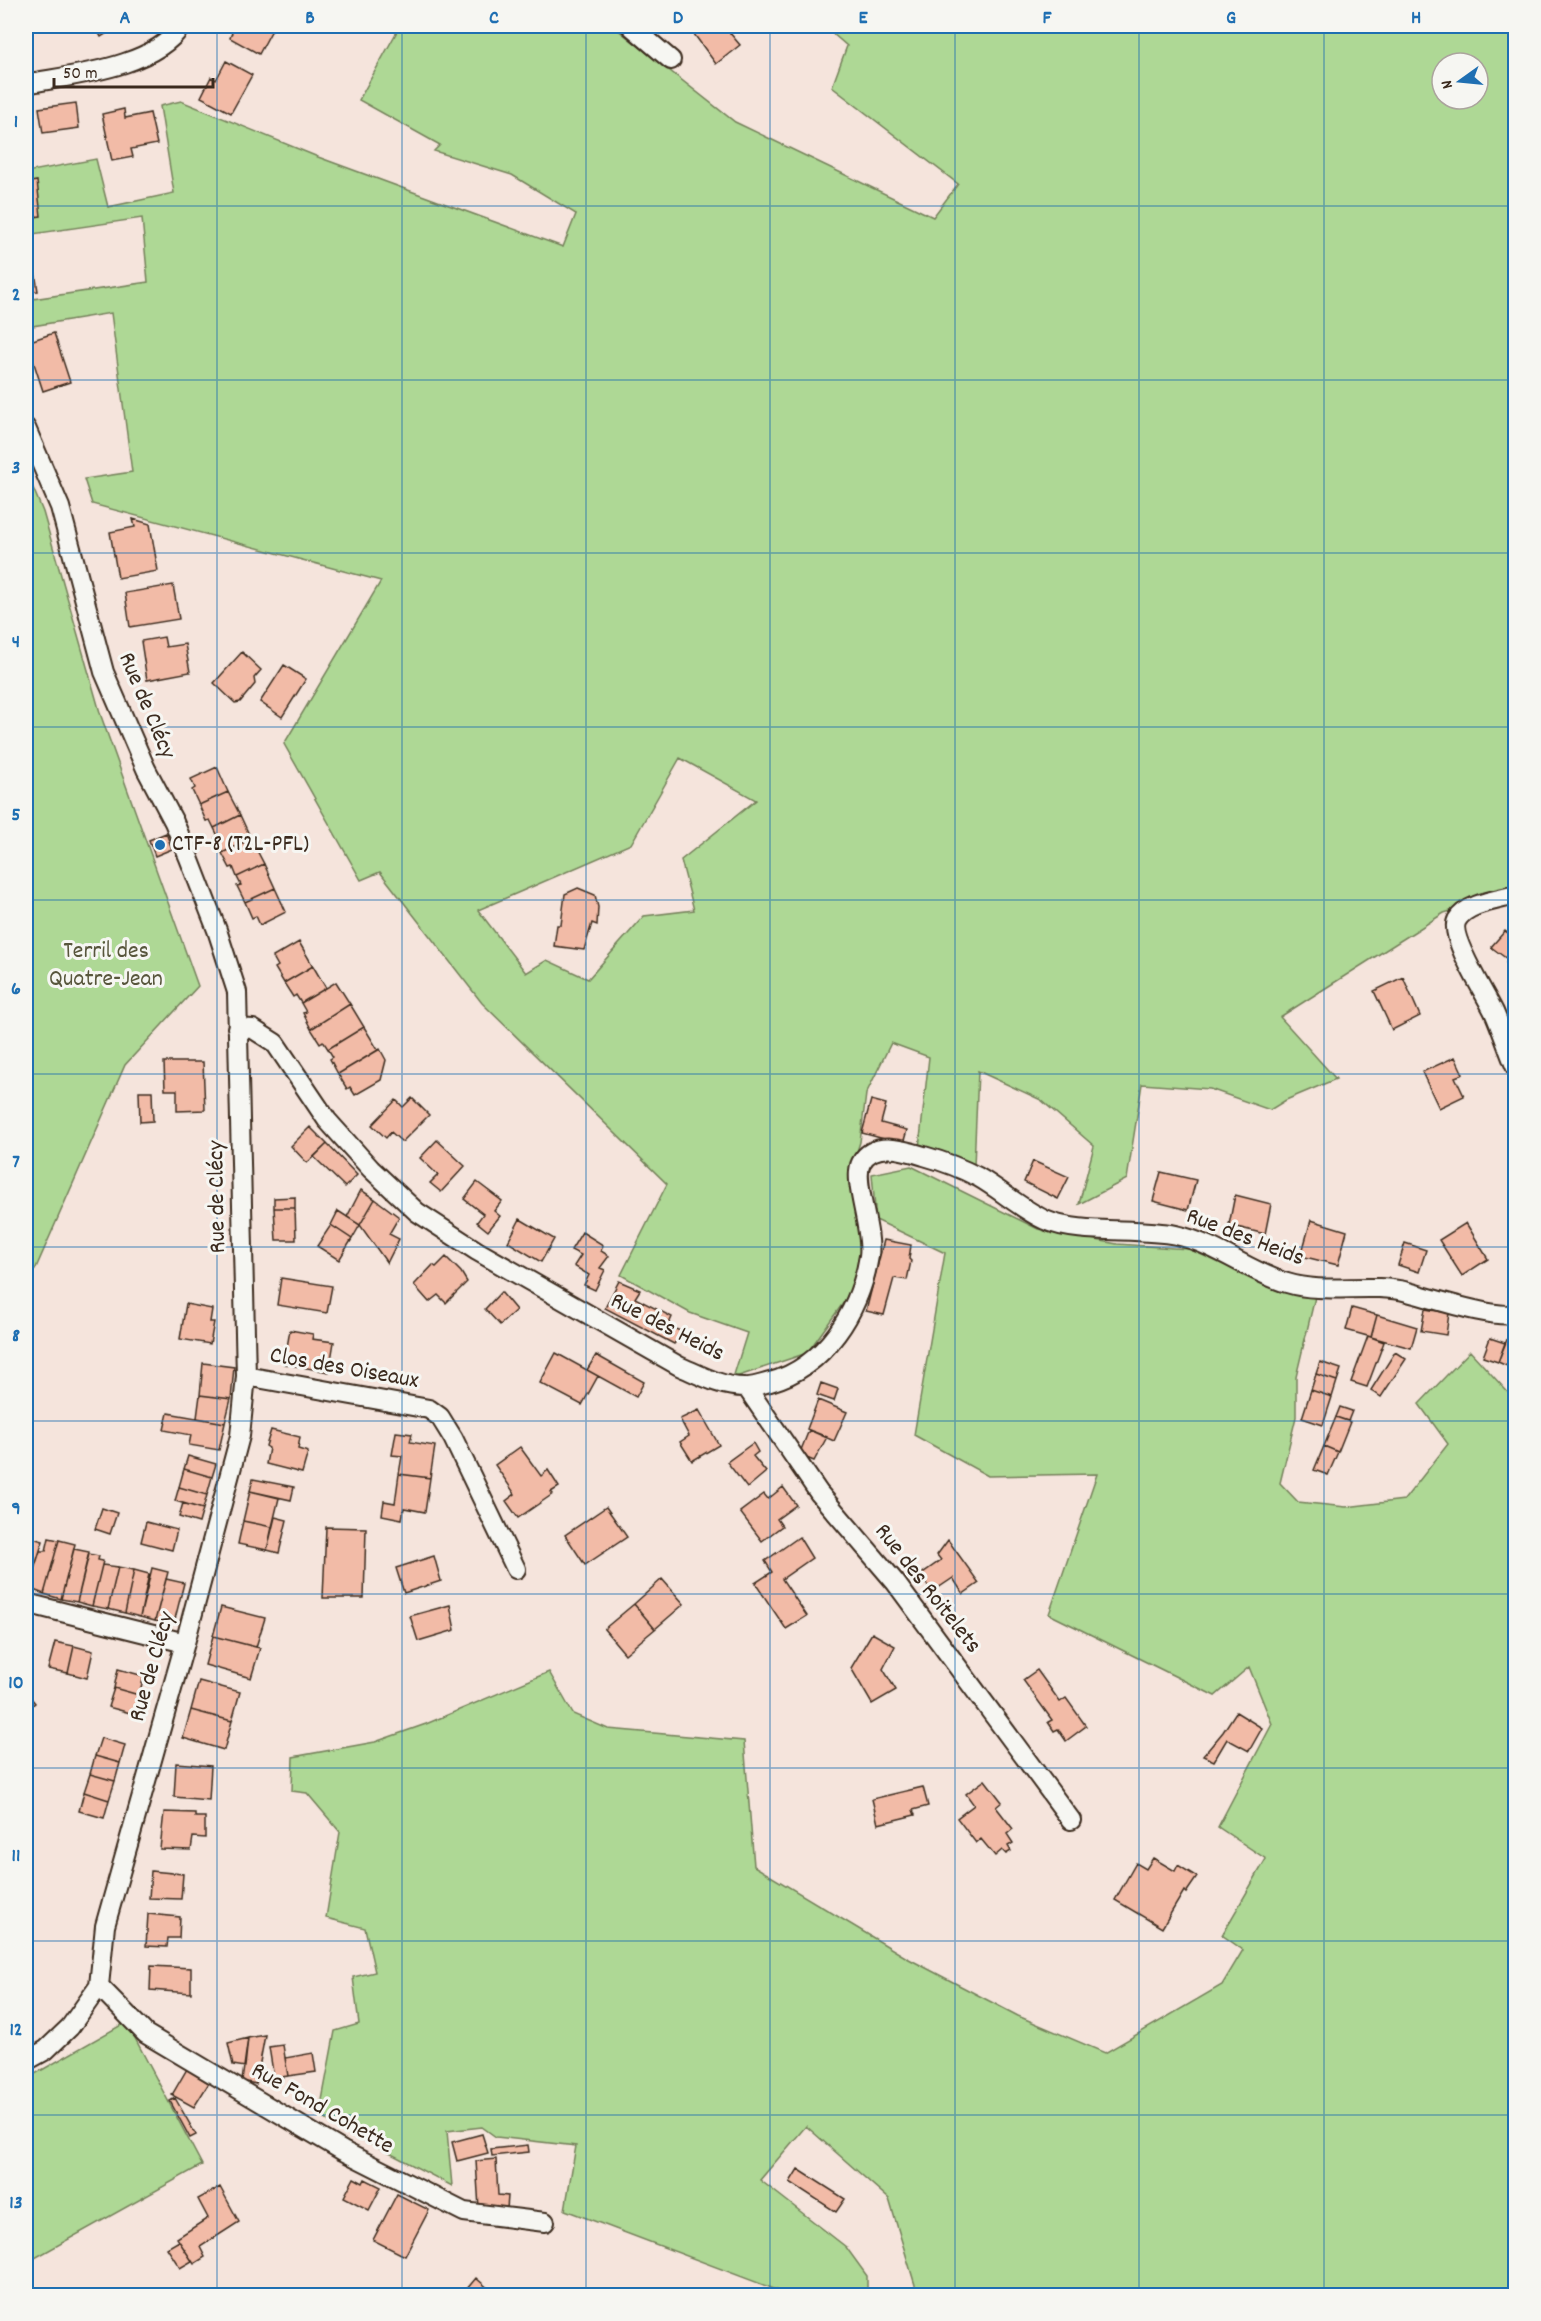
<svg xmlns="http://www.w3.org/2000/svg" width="1541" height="2321" font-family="Dekko,sans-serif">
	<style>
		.green { fill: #aed895; stroke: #74815a; stroke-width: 1.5; fill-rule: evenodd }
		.building { fill: #f2bba7; stroke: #3b2a1e; stroke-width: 1.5 }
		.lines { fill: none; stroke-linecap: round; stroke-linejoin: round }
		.street-casing { stroke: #3b2a1e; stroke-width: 22 }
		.street { stroke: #f6f6f2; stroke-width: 18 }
		.grid { fill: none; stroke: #1f6fb2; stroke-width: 1.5; stroke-opacity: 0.55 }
		.poi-dot { fill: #1f6fb2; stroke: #f6f6f2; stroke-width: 2 }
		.labels { text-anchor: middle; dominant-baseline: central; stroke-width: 6; stroke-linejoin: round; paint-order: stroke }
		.street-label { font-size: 24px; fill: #3b2a1e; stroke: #f6f6f2 }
		.poi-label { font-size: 24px; fill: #3b2a1e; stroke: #f6f6f2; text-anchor: start }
		.park-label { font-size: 24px; fill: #58563c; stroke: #f6f6f2 }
		.neatline { fill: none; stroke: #1f6fb2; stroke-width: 2 }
		.grid-label { font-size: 20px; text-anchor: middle; font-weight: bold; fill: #1f6fb2 }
	</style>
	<rect width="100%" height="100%" fill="#f5e4dc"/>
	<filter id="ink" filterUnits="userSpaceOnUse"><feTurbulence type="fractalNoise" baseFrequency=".0167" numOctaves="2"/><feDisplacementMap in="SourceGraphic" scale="12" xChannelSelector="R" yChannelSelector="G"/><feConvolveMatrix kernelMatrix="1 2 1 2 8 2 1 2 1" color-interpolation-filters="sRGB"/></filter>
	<g filter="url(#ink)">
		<path class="green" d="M400 26H613L735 122 933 217 958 184 832 87 847 46 824 26H1515V892L1444 913 1280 1017 1336 1079 1286 1100 1270 1110 1210 1089 1142 1084 1127 1179 1079 1204 1094 1146 1041 1100 978 1071 974 1166 919 1148 929 1057 891 1043 866 1094 860 1142 849 1177 863 1220 856 1289 849 1295 807 1353 733 1378 747 1333 690 1313 621 1275 667 1184 482 1003 380 872 361 880 284 744 381 581 92 504 84 479 132 472 111 313 26 327V300L148 282 142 218 26 235V172L96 159 108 207 174 193 160 106 181 101 318 157 563 247 576 214 512 175 434 151 440 145 359 100ZM1442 63H1478V99H1442ZM680 758 756 800 681 860 694 910 644 916 588 979 547 960 526 973 478 910 631 844Z
			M26 471 43 512 101 716 198 986 125 1065 35 1270 26 1277Z
			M911 1166 1038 1229 1117 1244 1189 1249 1272 1287 1315 1297 1296 1377V1417L1280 1483 1298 1502 1346 1507 1404 1500 1448 1444 1419 1404 1470 1351 1515 1400V2295H918L889 2199 806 2126 760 2180 846 2247 867 2276V2295H790L565 2210 576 2146 496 2137 482 2127 447 2131 452 2186 319 2116 335 2031 359 2024 353 1977 375 1972 365 1928 326 1918 340 1832 307 1793 292 1791 293 1757 375 1742 426 1724 549 1672 573 1714 608 1729 744 1741 754 1866 907 1958 1018 2016 1105 2053 1222 1985 1243 1950 1222 1935 1266 1859 1218 1827 1272 1724 1249 1667 1215 1696 1049 1614 1097 1474 988 1476 914 1435 945 1253 876 1220 872 1174Z
			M123 2024 128 2025 202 2165 26 2263V2079Z"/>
		<path class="building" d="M95 26H113L115 28 101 37Z
			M241 26H274L259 54 230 38 234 27 239 30Z
			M688 26H724L740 45 716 64Z
			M28 55V70L26 71V56Z
			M226 61 252 75 231 113 201 97 211 77 216 80Z
			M76 103 79 128 43 133 39 108Z
			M124 109 125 118 150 113 157 144 131 149 133 157 112 161 102 114Z
			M37 181 41 216 26 218V183Z
			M31 247 38 291 26 292V248Z
			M54 333 70 382 43 391 27 342Z
			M133 519 150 524 158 571 118 578 110 532 135 527Z
			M173 585 179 619 130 627 125 593Z
			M164 637 166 647 185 644 190 672 147 680 141 641Z
			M242 652 261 670 254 678 255 684 240 702 235 703 214 683Z
			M284 665 306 679 282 717 260 702Z
			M217 767 228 792 199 805 192 790 195 788 191 779Z
			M228 792 240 815 214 828 210 820 206 821 199 805Z
			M240 815 251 839 222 853 215 838 218 836 214 828Z
			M166 833 172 849 155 856 149 840Z
			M251 839 264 864 237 877 233 867 230 868 222 853Z
			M264 864 275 888 245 902 237 886 241 885 237 877Z
			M275 888 286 912 260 925 256 916 252 918 245 902Z
			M578 888 595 895 598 907 597 925 592 923 584 950 554 946 557 925H561L565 894Z
			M1505 931 1516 939V986L1506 962 1513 959 1509 956 1507 959 1491 947Z
			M299 942 313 966 284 983 275 968 278 966 273 957Z
			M313 966 326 988 301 1003 296 995 293 997 284 983Z
			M1403 977 1420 1016 1392 1030 1374 991Z
			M336 982 350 1004 311 1029 303 1013 306 1012 301 1003Z
			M350 1004 364 1027 328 1049 323 1041 320 1043 311 1029Z
			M364 1027 378 1050 338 1074 330 1059 333 1057 328 1049Z
			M380 1049 386 1060 381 1080 355 1095 350 1087 347 1089 338 1074Z
			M1455 1057 1463 1074 1455 1077 1464 1096 1439 1108 1422 1072Z
			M164 1062H203L205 1110 177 1111V1090H165Z
			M139 1091H152L153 1121 140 1122Z
			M412 1098 429 1115 402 1142 391 1132 386 1138 372 1125 396 1100 403 1107Z
			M871 1100 886 1104 881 1123 907 1130 903 1144 862 1133Z
			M310 1127 327 1144 307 1163 291 1146Z
			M437 1140 465 1166 441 1192 430 1183 438 1175 420 1158Z
			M327 1144 357 1175 345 1187 314 1157Z
			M1033 1161 1069 1177 1058 1199 1024 1182Z
			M1161 1172 1196 1180 1188 1210 1153 1201Z
			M477 1182 502 1201 494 1211 500 1216 488 1231 477 1222 483 1214 464 1199Z
			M361 1190 375 1199 360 1225 347 1217Z
			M1235 1195 1271 1204 1265 1234 1229 1225Z
			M295 1197V1208H274V1198Z
			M375 1199 399 1217 389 1234 399 1239 387 1263 360 1225Z
			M274 1208H295L296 1240H276Z
			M338 1211 360 1225 352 1239 331 1225Z
			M520 1219 554 1239 541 1262 508 1242Z
			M1311 1220 1347 1231 1338 1265 1301 1256Z
			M1466 1223 1488 1259 1462 1276 1439 1240Z
			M331 1225 352 1239 339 1260 317 1246Z
			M582 1232 603 1245 601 1251 609 1256 600 1268 605 1270 595 1290 584 1285 589 1275 574 1266 581 1255 571 1250Z
			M884 1240 911 1245 909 1259 911 1261 907 1280 894 1278 884 1315 866 1311Z
			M1405 1243 1426 1250 1419 1272 1398 1265Z
			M446 1257 461 1272 467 1282 446 1303 438 1295 429 1302 414 1285 433 1265 436 1267Z
			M281 1278 332 1286 327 1313 277 1305Z
			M619 1281 640 1290 635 1298 672 1317 668 1326 683 1332 674 1344 605 1308Z
			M501 1292 516 1310 500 1325 485 1309Z
			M186 1304 212 1309 210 1322H214L210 1344 180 1339Z
			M1352 1308 1377 1315 1371 1337 1346 1330Z
			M1425 1309 1449 1313 1446 1335 1421 1331Z
			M1377 1315 1417 1327 1411 1348 1371 1337Z
			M290 1330 313 1334 312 1339 334 1342 329 1372 284 1364Z
			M1368 1336 1384 1342 1367 1387 1351 1382Z
			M1508 1337 1516 1340 1514 1369 1498 1362Z
			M1490 1338 1505 1343 1498 1362 1483 1357Z
			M1395 1352 1406 1359 1381 1397 1371 1390Z
			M556 1353 598 1376 582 1405 540 1383Z
			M596 1355 644 1382 636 1397 587 1370Z
			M1320 1362 1341 1369 1337 1381 1316 1374Z
			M203 1363 234 1367 231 1399 200 1395Z
			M1316 1374 1337 1381 1332 1397 1311 1390Z
			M821 1383 838 1389 834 1401 817 1395Z
			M1311 1390 1332 1397 1323 1425 1302 1418Z
			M200 1395 231 1399 225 1423 197 1418Z
			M818 1400 847 1412 834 1441 807 1429Z
			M1340 1407 1352 1411 1348 1421 1336 1417Z
			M699 1410 719 1445 692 1461 680 1442 689 1436 680 1419Z
			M168 1413 225 1423 219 1450 189 1445 191 1435 164 1430Z
			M1336 1417 1350 1422 1338 1452 1324 1446Z
			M271 1430 300 1437 298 1449 308 1452 302 1473 266 1464 269 1448 266 1446Z
			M809 1430 827 1437 814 1461 799 1455Z
			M396 1432 412 1434 410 1442 435 1446 430 1478 399 1474 402 1456 392 1455Z
			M753 1443 758 1452 753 1456 766 1472 747 1488 727 1462Z
			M1324 1446 1338 1452 1328 1475 1314 1470Z
			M520 1447 541 1476 548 1470 559 1487 551 1492 553 1494 518 1518 506 1501 515 1494 495 1465Z
			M188 1456 216 1464 212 1477 184 1469Z
			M184 1469 212 1477 207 1495 179 1487Z
			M399 1474 430 1478 425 1512 404 1508 402 1519 382 1515 384 1501 395 1503Z
			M253 1479 294 1487 291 1500 250 1491Z
			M179 1487 207 1495 203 1509 175 1501Z
			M783 1487 796 1505 777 1519 782 1526 762 1541 740 1512 764 1494 768 1499Z
			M250 1491 279 1498 272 1527 243 1521Z
			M183 1503 203 1509 199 1523 179 1517Z
			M606 1507 627 1537 585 1565 565 1535Z
			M102 1508 117 1513 110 1534 95 1529Z
			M275 1517 287 1520 279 1553 267 1550Z
			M243 1521 272 1527 267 1550 238 1544Z
			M146 1522 177 1530 172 1550 141 1542Z
			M326 1527 366 1528 364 1598H323Z
			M26 1532 30 1533 26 1547Z
			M29 1537 43 1541 28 1588 26 1587V1547Z
			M799 1537 812 1558 782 1579 807 1616 786 1629 755 1583 772 1572 765 1561Z
			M49 1538 59 1540 44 1594 28 1588 40 1551H46Z
			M59 1540 75 1544 61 1599 44 1594Z
			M948 1540 979 1583 963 1594 953 1578 932 1592 920 1575 941 1560 937 1555Z
			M74 1549 89 1552 77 1602 61 1599Z
			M89 1554 99 1556 98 1560 103 1561 92 1606 77 1602Z
			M434 1556 441 1581 404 1593 396 1568Z
			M102 1565 118 1567 108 1609 92 1606Z
			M118 1567 134 1570 125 1613 108 1609Z
			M152 1568 168 1572 155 1621 140 1617Z
			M134 1570 149 1574 140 1617 125 1613Z
			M166 1579 184 1583 175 1619 165 1623 155 1621Z
			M662 1579 684 1604 655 1629 634 1604Z
			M634 1604 655 1629 625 1654 604 1629Z
			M450 1605 455 1630 418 1641 410 1616Z
			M221 1607 265 1618 256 1647 213 1636Z
			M872 1633 895 1646 883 1669 896 1690 872 1704 851 1668Z
			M213 1636 260 1648 251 1678 205 1665Z
			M55 1642 74 1646 68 1673 48 1669Z
			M74 1646 93 1651 87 1678 68 1673Z
			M118 1669 144 1676 139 1695 114 1688Z
			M1037 1670 1060 1702 1066 1698 1086 1726 1066 1741 1058 1729 1054 1731 1048 1722 1052 1720 1023 1680Z
			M199 1681 240 1692 232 1721 191 1710Z
			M114 1688 139 1695 134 1714 108 1707Z
			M26 1692 35 1703 26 1711Z
			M191 1710 232 1721 224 1750 183 1738Z
			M1236 1712 1262 1728 1249 1751 1227 1739 1214 1761 1203 1756 1223 1732Z
			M101 1738 125 1745 120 1763 95 1756Z
			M95 1756 120 1763 115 1781 90 1774Z
			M176 1763 211 1766 209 1800 174 1797Z
			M90 1774 115 1781 109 1800 84 1792Z
			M985 1780 1002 1802 996 1807 1013 1829 1007 1834 1013 1843 1008 1846 1011 1851 1006 1854 1002 1850 995 1856 981 1839 976 1843 957 1818 974 1805 966 1794Z
			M923 1787 928 1806 913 1810 915 1815 878 1824 872 1799Z
			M84 1792 109 1800 104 1818 79 1811Z
			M164 1812 195 1813V1817H205V1838L193 1837 191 1850 160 1849Z
			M1153 1858 1175 1871 1178 1865 1197 1877 1186 1893 1184 1891 1162 1928 1115 1900 1136 1863 1146 1869Z
			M151 1871 183 1874 181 1899 149 1898Z
			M148 1914 180 1917 179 1938H168L167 1947 146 1946Z
			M151 1966 191 1968V1993L150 1990Z
			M265 2035 256 2084 242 2081 248 2038Z
			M248 2038 245 2067 233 2065 228 2043Z
			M283 2045 288 2076 274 2078 269 2047Z
			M313 2053 316 2072 288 2076 285 2058Z
			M187 2069 209 2083 194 2107 172 2095Z
			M175 2098 196 2135 190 2138 170 2101Z
			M482 2134 488 2153 457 2161 452 2142Z
			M528 2145 529 2152 492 2156 491 2149Z
			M496 2159 498 2195 508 2196 507 2209 479 2208 476 2161Z
			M798 2169 845 2199 836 2212 790 2182Z
			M354 2178 363 2183 365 2179 381 2187 369 2210 344 2197Z
			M220 2187 239 2222 200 2247 205 2257 194 2264 177 2238 208 2218 198 2199Z
			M397 2194 429 2210 405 2256 373 2240Z
			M179 2241 192 2261 180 2268 167 2248Z
			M476 2278 497 2296H461Z"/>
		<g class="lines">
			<defs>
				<path id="street" d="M631 26 671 60
					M26 84C71 75 154 68 181 26
					M26 428 60 507 104 672 146 769 174 822 189 858 217 930 237 992 246 1376 240 1436 185 1643 105 1926 99 1986 70 2027 46 2050 26 2061
					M1516 895C1498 900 1467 903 1457 920 1448 936 1486 995 1494 1012 1502 1030 1508 1050 1516 1068
					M237 1028 253 1029 275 1043 327 1120 371 1169 417 1212 477 1251 679 1366C700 1375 721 1387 744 1387 752 1388 762 1384 770 1382 825 1367 860 1311 869 1256 873 1229 852 1181 861 1163 873 1140 905 1150 924 1156 942 1161 961 1168 978 1177 1001 1190 1021 1209 1045 1220 1078 1235 1137 1227 1176 1235 1217 1244 1249 1272 1287 1283 1326 1295 1369 1282 1408 1292 1428 1297 1500 1321 1516 1313
					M246 1376 429 1409 440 1417 453 1438 516 1569
					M747 1388 819 1493 895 1582 1071 1820
					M26 1603 185 1643
					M99 1986 146 2034 343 2151 464 2212 545 2222"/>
			</defs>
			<use href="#street" class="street-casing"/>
			<use href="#street" class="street"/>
		</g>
	</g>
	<path class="grid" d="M217 26V2296M402 26V2296M586 26V2296M770 26V2296M955 26V2296M1139 26V2296M1324 26V2296M26 206H1516M26 380H1516M26 553H1516M26 727H1516M26 900H1516M26 1074H1516M26 1247H1516M26 1421H1516M26 1594H1516M26 1768H1516M26 1941H1516M26 2115H1516"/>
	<circle class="poi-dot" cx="160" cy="845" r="6"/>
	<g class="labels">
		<g class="street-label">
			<text transform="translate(146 706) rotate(67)">Rue de Clécy</text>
			<text transform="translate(218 1197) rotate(-91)">Rue de Clécy</text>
			<text transform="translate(1245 1238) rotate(21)">Rue des Heids</text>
			<text transform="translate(667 1328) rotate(27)">Rue des Heids</text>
			<text transform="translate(344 1369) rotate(10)">Clos des Oiseaux</text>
			<text transform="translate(927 1589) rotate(52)">Rue des Roitelets</text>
			<text transform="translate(153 1667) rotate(-74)">Rue de Clécy</text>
			<text transform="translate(322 2109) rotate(30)">Rue Fond Cohette</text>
		</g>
		<g class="poi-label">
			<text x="172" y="845">CTF-8 (T2L-PFL)</text>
		</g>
		<g class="park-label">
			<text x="106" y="952">Terril des<tspan x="106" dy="28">Quatre-Jean</tspan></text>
		</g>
	</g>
	<rect width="1541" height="2321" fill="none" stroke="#f6f6f2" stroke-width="66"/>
	<g transform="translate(1460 81) rotate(255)"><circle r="28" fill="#f6f6f2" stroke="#aba49d" stroke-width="1.5"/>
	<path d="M0-4.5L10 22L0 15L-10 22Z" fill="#1f6fb2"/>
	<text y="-9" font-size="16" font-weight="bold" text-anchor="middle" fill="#3b2a1e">N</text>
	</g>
	<path d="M54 78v9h159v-9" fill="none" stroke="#3b2a1e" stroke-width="3"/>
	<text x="63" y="78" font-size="18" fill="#3b2a1e" stroke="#f6f6f2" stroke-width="4.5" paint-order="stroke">50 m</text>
	<rect x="33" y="33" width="1475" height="2255" class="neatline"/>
	<g class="grid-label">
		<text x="125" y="23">A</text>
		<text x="310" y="23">B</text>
		<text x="494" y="23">C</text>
		<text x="678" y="23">D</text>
		<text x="863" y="23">E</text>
		<text x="1047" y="23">F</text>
		<text x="1231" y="23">G</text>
		<text x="1416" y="23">H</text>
		<text x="16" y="127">1</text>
		<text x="16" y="300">2</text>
		<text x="16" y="473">3</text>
		<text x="16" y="647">4</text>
		<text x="16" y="820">5</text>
		<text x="16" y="994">6</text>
		<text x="16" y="1167">7</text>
		<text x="16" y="1341">8</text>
		<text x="16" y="1514">9</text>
		<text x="16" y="1688">10</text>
		<text x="16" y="1861">11</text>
		<text x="16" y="2035">12</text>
		<text x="16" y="2208">13</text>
	</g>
</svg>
